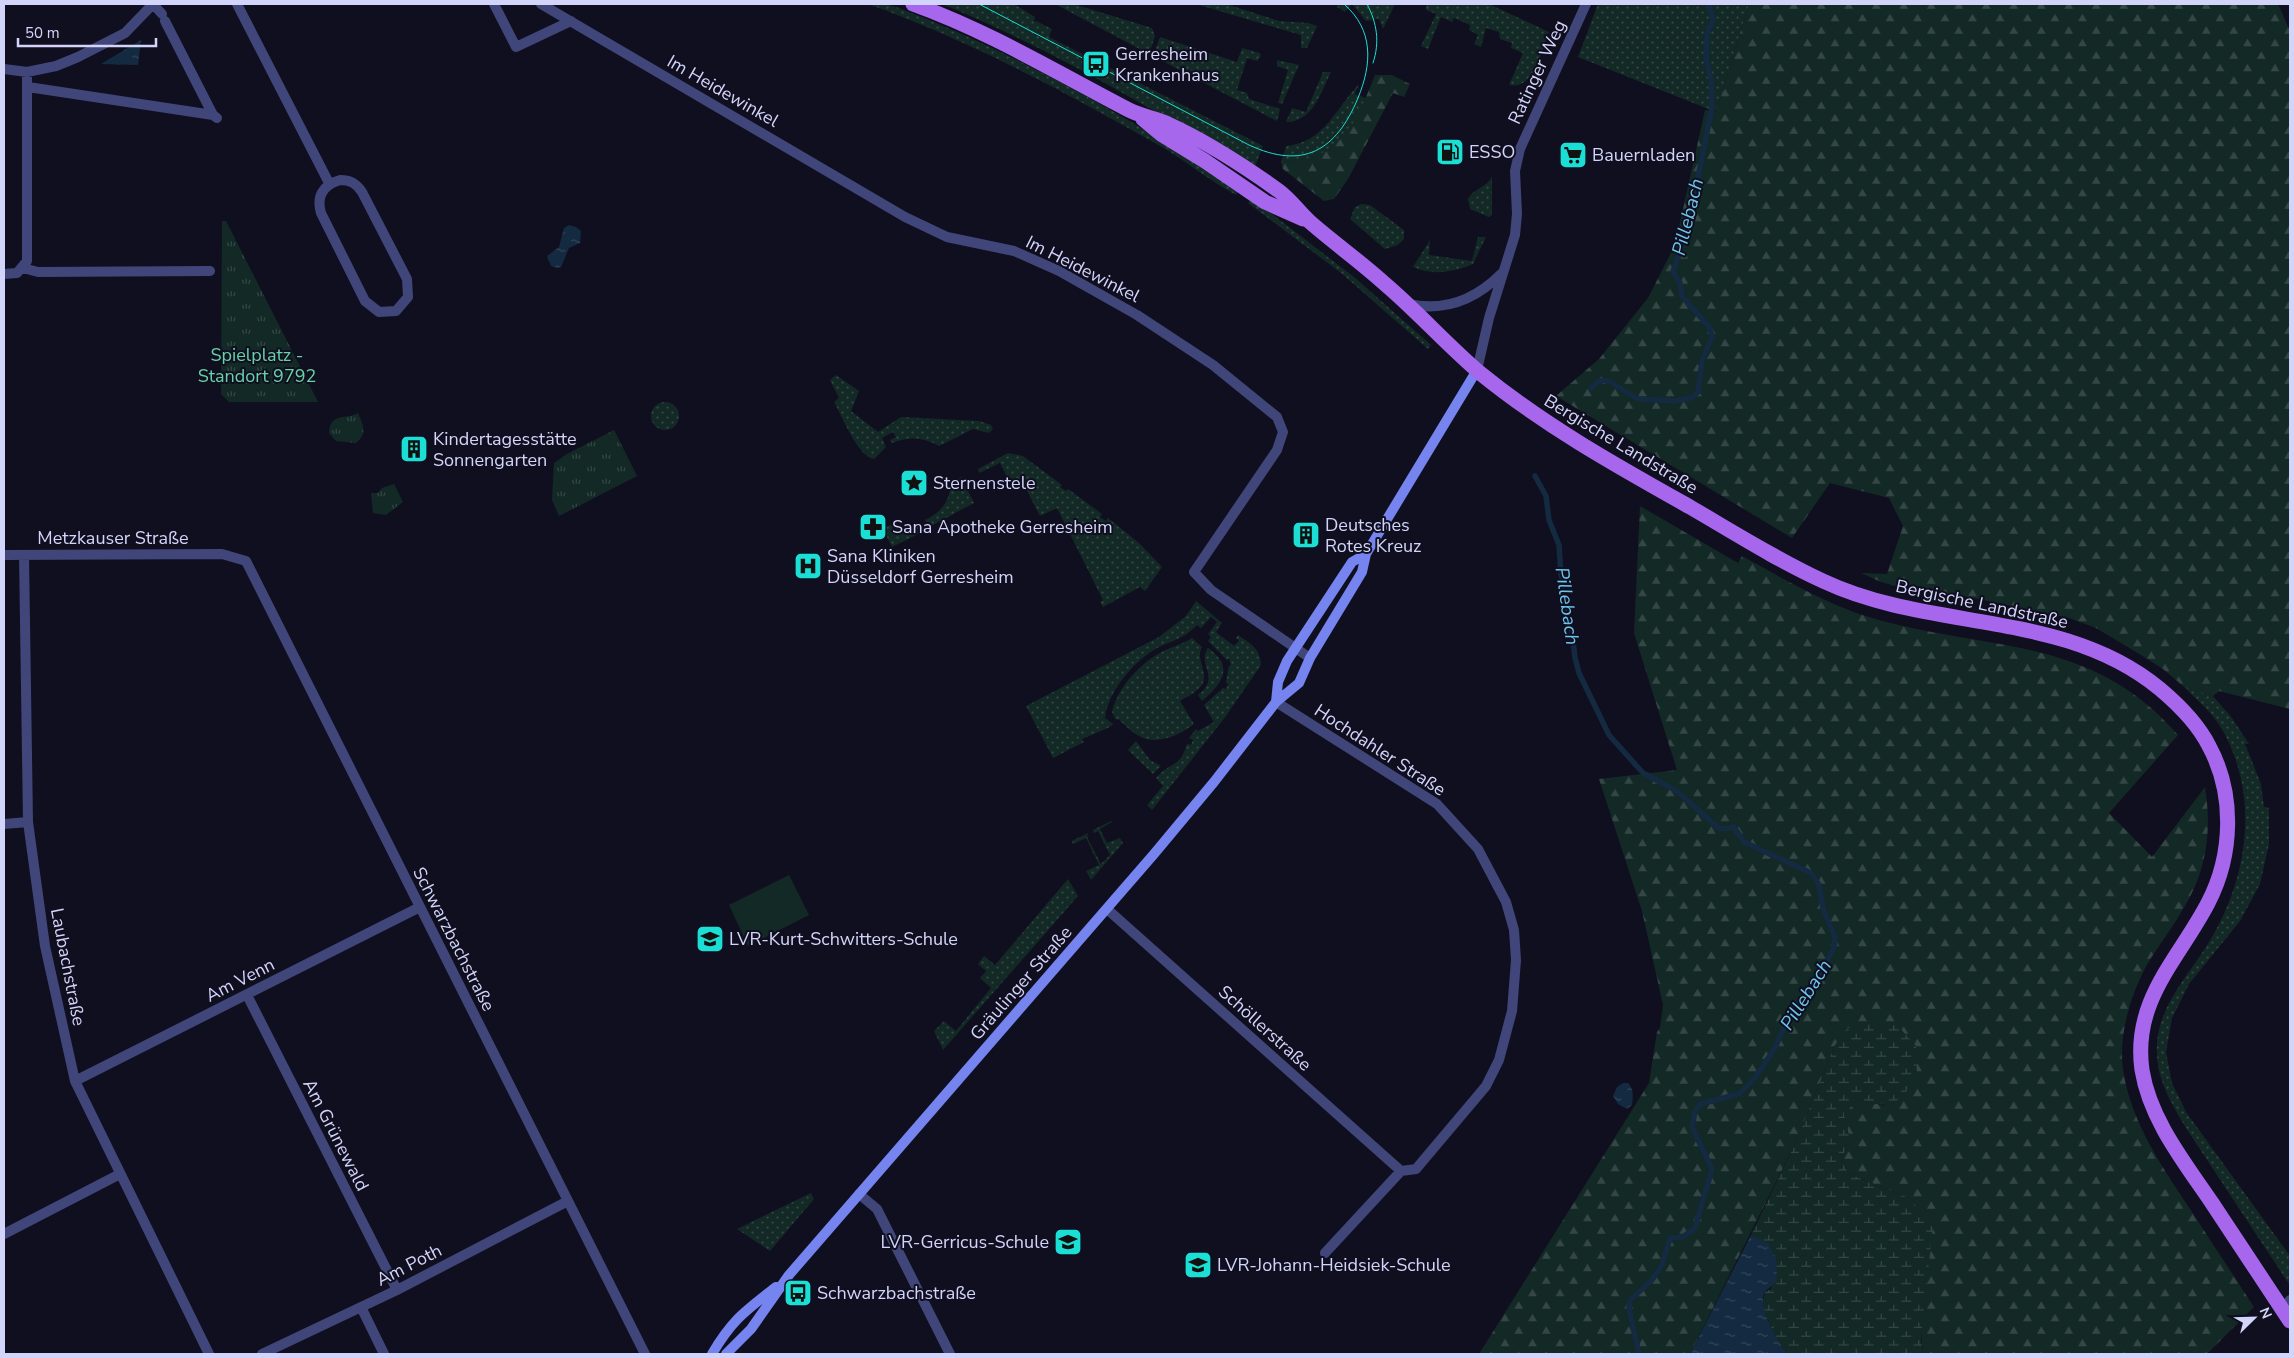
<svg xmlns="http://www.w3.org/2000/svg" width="2294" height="1358" font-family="'Nunito Sans',sans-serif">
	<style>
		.grass { fill: url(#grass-dots) }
		.forest { fill: url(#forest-firs) }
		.wetland { fill: url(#wetland-marsh) }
		.park { fill: url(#park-tufts) }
		.garden { fill: #132925 }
		.water { fill: url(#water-ripples) }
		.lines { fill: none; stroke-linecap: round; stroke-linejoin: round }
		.stream { stroke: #132a40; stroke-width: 5.5 }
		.street { stroke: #404679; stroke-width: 10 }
		.secondary { stroke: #7584ee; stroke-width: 10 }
		.primary { stroke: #a767ed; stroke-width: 15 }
		.tram { stroke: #1bded5; stroke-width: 1 }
		.labels { text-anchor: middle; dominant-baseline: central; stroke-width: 4; stroke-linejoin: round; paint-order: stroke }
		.poi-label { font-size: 18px; fill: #d3d4fa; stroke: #100f1f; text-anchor: start }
		.street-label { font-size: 18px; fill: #d3d4fa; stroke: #100f1f }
		.park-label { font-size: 18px; fill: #68d1a7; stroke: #100f1f }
		.water-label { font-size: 19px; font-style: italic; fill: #6dc5ed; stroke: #100f1f }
	</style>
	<defs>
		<pattern id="grass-dots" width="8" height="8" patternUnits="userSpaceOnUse" patternTransform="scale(1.25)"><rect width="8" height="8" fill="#132925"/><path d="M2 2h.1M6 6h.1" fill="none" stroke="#344746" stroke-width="1.8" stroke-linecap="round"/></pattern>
		<pattern id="forest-firs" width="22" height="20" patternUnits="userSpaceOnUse" patternTransform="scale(1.25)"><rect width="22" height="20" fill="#132925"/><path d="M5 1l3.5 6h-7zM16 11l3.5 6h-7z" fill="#344746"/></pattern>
		<pattern id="wetland-marsh" width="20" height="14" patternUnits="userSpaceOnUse" patternTransform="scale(1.25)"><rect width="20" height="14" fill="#132925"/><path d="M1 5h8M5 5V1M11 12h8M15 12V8" fill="none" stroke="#344746"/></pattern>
		<pattern id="park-tufts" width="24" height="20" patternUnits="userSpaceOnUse" patternTransform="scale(1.25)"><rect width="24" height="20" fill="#132925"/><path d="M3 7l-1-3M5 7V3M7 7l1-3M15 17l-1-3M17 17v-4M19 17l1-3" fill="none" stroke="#344746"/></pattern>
		<pattern id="water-ripples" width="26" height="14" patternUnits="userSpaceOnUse" patternTransform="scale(1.25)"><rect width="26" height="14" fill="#132a40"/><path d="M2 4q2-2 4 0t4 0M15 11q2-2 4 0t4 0" fill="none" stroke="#34485c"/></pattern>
	</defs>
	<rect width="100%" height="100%" fill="#100f1f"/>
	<path class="grass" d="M868 4H886L899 8C1019 54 1133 119 1239 190L1236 195C1210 181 1187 162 1162 147 1067 93 971 41 868 4Z
		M942 4H1014L1035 17 1034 22 1036 21 1052 29 1049 37 1263 146 1254 169C1153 110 1050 48 942 4Z
		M1055 4H1073L1152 28 1155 36 1149 54Z
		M1196 4H1226L1279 21 1308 23 1317 26 1307 48H1301V35Z
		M1338 4H1395L1383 29 1379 19 1366 21 1352 4 1345 12 1337 7Z
		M1422 4H1489L1549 32C1542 49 1534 91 1509 85L1523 53 1511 48 1512 43 1500 39 1499 32 1486 28 1481 47 1474 44 1478 35 1469 30 1470 25 1454 18 1452 22 1441 17 1428 49 1421 46 1436 14 1426 10V5Z
		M1598 4H1749L1716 112 1578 57Z
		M1160 37 1237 62 1242 48 1260 53 1261 56 1257 61 1247 58 1237 90 1247 93 1249 99 1280 109 1277 121 1153 56Z
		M1277 60 1299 65 1282 104 1278 103 1288 70 1277 66Z
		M1323 72H1331C1321 92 1313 122 1286 122L1292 108 1306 112Z
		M1359 84 1355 94 1366 98C1349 140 1327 161 1281 162L1286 146C1325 142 1335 109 1359 84Z
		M1492 176V215L1489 217 1470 209 1468 199C1474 188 1488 187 1492 176Z
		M1251 198 1354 277 1431 345 1428 349 1341 273 1248 203Z
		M1362 204 1370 205 1404 230V239L1398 245 1385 249 1350 219 1355 207Z
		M1478 237H1486L1473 264C1454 272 1433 276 1413 267L1430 240 1429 255 1472 261Z
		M836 375 859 391 851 411 878 432 901 417 979 421 991 425 993 429 989 433 973 429 939 446C924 437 909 436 892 443L890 440 896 437 893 432 882 438 886 447 874 459C858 457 842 416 834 402L839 398 830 380Z
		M651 416a14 14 0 1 1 28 0a14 14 0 1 1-28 0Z
		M1008 453 1023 456 1062 485 1060 487 1066 491 1068 489 1102 514 1100 517 1106 521 1108 518 1139 543 1162 567 1145 591 1140 587 1103 607 1100 602 1103 600 1057 508 1040 516 1021 479 1011 485 1000 463 979 473 978 469Z
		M961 477 974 503 929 527 925 520C942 512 950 500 951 483Z
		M894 523 910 527H920L922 532 892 547 883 529Z
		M1196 601 1222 623 1216 632 1234 646 1239 641 1236 638 1238 635C1251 644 1260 648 1261 665L1226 716 1152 810 1147 805 1163 786 1156 778C1171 761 1180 768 1187 744L1191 745 1193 740 1189 738 1196 729 1198 731 1214 722 1204 705 1223 688 1226 689 1228 684 1226 682 1229 666 1231 665 1229 659 1227 660 1208 641 1211 637 1208 634 1217 622 1211 617 1201 628 1197 625C1183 639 1174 640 1157 648 1134 661 1108 691 1105 718L1113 724 1110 727 1082 739 1084 742 1053 758 1026 706 1159 637 1186 616Z
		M1192 638 1202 647C1194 662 1214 677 1197 690 1192 695 1186 697 1180 701L1194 724C1180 735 1157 746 1139 736 1131 732 1124 724 1118 719L1116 720 1112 712C1117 689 1139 664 1160 653 1170 647 1181 645 1192 638Z
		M1208 648C1235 667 1222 684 1202 701L1198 695C1222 677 1196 665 1208 648Z
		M2183 686 2213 696 2232 718 2249 744H2245L2261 784 2264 807 2269 808V844L2260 884 2240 921 2189 984 2172 1018 2166 1052 2172 1083 2186 1112 2290 1256 2289 1284 2186 1128C2173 1106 2158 1082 2157 1055 2154 1012 2184 981 2206 947 2247 883 2261 800 2223 731 2213 713 2197 700 2183 686Z
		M1136 741 1150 760 1161 766 1153 774 1128 750Z
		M1111 821 1112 822 1100 829 1107 843 1120 838 1123 843 1091 880 1086 871 1099 865 1086 838 1073 844 1072 841 1088 833 1087 837 1101 864 1110 855 1098 831 1094 833 1093 830Z
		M1068 879 1078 896 943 1050 934 1031 944 1021 956 1031 991 988 980 978 986 971 978 964 984 956 995 965Z
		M811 1193 814 1199 770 1251 737 1229Z"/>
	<path class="forest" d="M1749 4H2278L2290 31V709L2219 691 2213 696 2183 686 2163 669 2141 655 2096 628 2069 618 1969 597 1906 589 1881 582 1861 573 1887 574 1903 526 1889 498 1830 483 1792 538 1556 396 1599 359 1648 298 1675 245 1705 110 1716 112Z
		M1375 75H1392L1410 84 1404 97 1393 93 1348 179 1334 199 1324 201 1283 169 1281 162C1341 160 1355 125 1375 75Z
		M1640 506 1738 563 1742 556C1784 579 1824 603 1869 617 1984 652 2089 633 2178 735L2109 813 2152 857 2205 787C2210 818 2209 846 2199 876 2189 905 2168 932 2151 958 2132 989 2118 1033 2123 1070 2131 1123 2163 1168 2192 1212 2212 1243 2233 1275 2254 1307L2207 1354H1923L1909 1198 1849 1174 1842 1161 1849 1136 1844 1114 1858 1099 1885 1106 1835 1045 1795 1144 1690 1354H1479L1649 1083 1657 1032 1660 1028 1663 1005 1642 911 1599 779 1677 770 1634 633Z"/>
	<path class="wetland" d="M1873 1021 1898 1026 1916 1046 1917 1078C1893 1108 1895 1109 1858 1099L1844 1114 1849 1136 1842 1161 1849 1174 1909 1198 1933 1225 1921 1338 1923 1354H1787L1777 1341 1762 1305 1765 1292 1771 1289C1775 1259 1780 1249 1751 1235L1795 1144 1835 1045 1848 1028Z"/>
	<path class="park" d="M222 221H226L318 402H229L221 394Z
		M358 413C363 425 368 433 356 443L336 441 329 433C330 412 346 420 358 413Z
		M614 430 637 476 559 516 552 500 554 463 567 454Z
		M394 484 403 502 386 515 373 513 371 493H378L382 488Z"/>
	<path class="garden" d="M789 875 809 915 748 946 729 905Z"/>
	<path class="water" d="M141 40 138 65 101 64Z
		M569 225 576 227 581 231 580 243 569 248 561 267 557 268 551 266 547 256 559 247 564 228Z
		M1623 1083H1628C1634 1089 1633 1097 1632 1105L1627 1109 1618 1104 1613 1096 1617 1087Z
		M1751 1235 1768 1243 1776 1258 1777 1281C1774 1285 1768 1288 1765 1292 1756 1304 1779 1344 1787 1354H1690Z"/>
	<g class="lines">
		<path class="stream" d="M1591 388 1598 382 1605 380 1611 382 1637 399 1675 401 1691 398 1698 392 1702 361 1712 337 1710 328 1682 296 1680 283 1673 272 1688 228 1712 107 1711 80 1706 58 1707 34 1713 20 1709 4
			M1535 476 1546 496 1549 520 1559 545 1561 575 1566 588 1565 614 1572 631 1575 658 1579 673 1609 735 1643 773 1677 791 1717 827 1723 829 1734 827 1744 842 1811 873 1819 885 1823 909 1835 937 1834 948 1812 989 1791 1011 1775 1048 1754 1079 1739 1094 1700 1104 1695 1111 1692 1127 1712 1169 1695 1228 1683 1237 1670 1238 1662 1265 1652 1280 1630 1300 1629 1309 1639 1354"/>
		<path class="street" d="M153 4 162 14
			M237 4 329 183
			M494 4 516 47 571 21
			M541 4 905 217 947 237 1014 251 1059 271 1137 315 1213 365 1277 417 1283 432 1277 450 1194 572 1211 590 1310 658
			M165 21 213 115
			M4 69 27 72 56 66 78 57 125 33 153 4
			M28 87 213 115 217 118
			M340 180C350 180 356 183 362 192L407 279 408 297 396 311 379 312 365 301 321 213C316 196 323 185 340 180Z
			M23 268 38 272 210 271
			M4 274 17 273 27 261V72
			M1408 304C1445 312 1475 300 1501 274
			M1477 370 1489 318 1515 235 1517 214 1515 171 1520 149 1586 4
			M4 555 222 554 246 561 645 1354
			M24 555 28 822 45 946 75 1081 209 1354
			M1276 702 1437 804 1478 849 1506 902 1514 930 1516 960 1512 1011 1499 1060 1486 1086 1416 1169 1401 1171 1325 1253
			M4 824 28 822
			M1107 909 1401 1171
			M247 995 397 1290
			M75 1081 420 907
			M859 1194 877 1209 950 1354
			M4 1234 120 1174
			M361 1307 384 1354
			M2282 1309 2290 1300
			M262 1354 397 1290 568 1201"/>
		<path class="secondary" d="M1276 702 1278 682 1287 661 1352 562 1366 554
			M712 1354C732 1320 745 1311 776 1287
			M726 1354 751 1329 789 1275 1154 854 1214 782 1276 702 1299 683 1310 658 1362 572 1366 554 1477 370"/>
		<path class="primary" d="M913 4C988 31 1056 72 1127 109 1140 116 1154 118 1168 124 1203 140 1247 168 1279 191 1291 200 1299 212 1310 222 1334 243 1361 262 1385 284 1418 312 1447 345 1480 373 1545 426 1617 466 1690 507 1733 532 1777 560 1823 581 1931 632 2063 609 2160 689 2179 705 2198 724 2209 746 2235 794 2233 855 2208 903 2179 959 2132 1000 2142 1070 2150 1120 2185 1163 2212 1203 2238 1242 2264 1282 2290 1321
			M1143 119 1161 134 1205 161 1265 202 1303 219"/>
		<path class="tram" d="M979 4 1249 145C1303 170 1336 151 1358 98 1372 64 1374 30 1344 4
			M1367 4C1377 23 1380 42 1373 63"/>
	</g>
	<defs>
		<symbol id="bus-square" viewBox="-11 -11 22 22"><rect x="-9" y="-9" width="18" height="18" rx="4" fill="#1bded5" stroke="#100f1f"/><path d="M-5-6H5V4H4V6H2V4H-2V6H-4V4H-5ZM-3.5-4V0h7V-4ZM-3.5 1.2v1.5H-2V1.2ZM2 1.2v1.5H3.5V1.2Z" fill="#111"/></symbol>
		<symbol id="fuel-square" viewBox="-11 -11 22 22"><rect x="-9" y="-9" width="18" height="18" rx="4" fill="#1bded5" stroke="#100f1f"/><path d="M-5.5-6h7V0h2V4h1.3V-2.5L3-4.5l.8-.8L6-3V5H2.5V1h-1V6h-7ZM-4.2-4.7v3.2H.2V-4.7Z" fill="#111"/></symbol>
		<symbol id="supermarket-square" viewBox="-11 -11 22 22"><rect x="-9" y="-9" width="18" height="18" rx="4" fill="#1bded5" stroke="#100f1f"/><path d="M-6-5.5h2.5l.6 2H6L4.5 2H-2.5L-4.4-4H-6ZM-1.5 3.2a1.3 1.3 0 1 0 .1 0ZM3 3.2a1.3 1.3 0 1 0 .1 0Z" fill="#111"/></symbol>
		<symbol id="building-square" viewBox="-11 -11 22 22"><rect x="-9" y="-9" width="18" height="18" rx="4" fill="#1bded5" stroke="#100f1f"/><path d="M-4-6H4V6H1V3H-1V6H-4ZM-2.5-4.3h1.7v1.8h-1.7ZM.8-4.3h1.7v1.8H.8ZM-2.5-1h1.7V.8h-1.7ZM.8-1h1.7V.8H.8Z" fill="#111"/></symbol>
		<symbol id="sight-square" viewBox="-11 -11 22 22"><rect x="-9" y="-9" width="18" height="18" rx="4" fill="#1bded5" stroke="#100f1f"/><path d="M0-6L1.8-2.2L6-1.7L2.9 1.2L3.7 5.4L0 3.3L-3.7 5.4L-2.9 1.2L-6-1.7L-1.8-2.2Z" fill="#111"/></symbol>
		<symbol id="pharmacy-square" viewBox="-11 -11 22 22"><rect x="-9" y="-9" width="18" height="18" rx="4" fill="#1bded5" stroke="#100f1f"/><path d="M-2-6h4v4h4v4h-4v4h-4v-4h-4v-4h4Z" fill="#111"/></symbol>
		<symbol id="hospital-square" viewBox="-11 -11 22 22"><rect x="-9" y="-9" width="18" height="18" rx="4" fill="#1bded5" stroke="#100f1f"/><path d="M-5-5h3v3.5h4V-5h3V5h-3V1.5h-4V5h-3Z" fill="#111"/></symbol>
		<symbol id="school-square" viewBox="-11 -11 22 22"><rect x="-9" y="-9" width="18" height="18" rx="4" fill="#1bded5" stroke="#100f1f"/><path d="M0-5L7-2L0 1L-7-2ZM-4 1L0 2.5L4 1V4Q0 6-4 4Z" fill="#111"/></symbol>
	</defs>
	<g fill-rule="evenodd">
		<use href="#bus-square" x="1080" y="48" width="32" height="32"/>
		<use href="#fuel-square" x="1434" y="136" width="32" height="32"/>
		<use href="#supermarket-square" x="1557" y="139" width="32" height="32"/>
		<use href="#building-square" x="398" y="433" width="32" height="32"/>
		<use href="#sight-square" x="898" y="467" width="32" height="32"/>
		<use href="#pharmacy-square" x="857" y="511" width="32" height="32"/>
		<use href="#building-square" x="1290" y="519" width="32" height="32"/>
		<use href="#hospital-square" x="792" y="550" width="32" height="32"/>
		<use href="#school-square" x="694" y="923" width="32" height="32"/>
		<use href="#school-square" x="1052" y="1226" width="32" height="32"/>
		<use href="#school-square" x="1182" y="1249" width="32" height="32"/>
		<use href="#bus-square" x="782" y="1277" width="32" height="32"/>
	</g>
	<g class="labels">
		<g class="poi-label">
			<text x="1115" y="54">Gerresheim<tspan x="1115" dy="21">Krankenhaus</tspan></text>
			<text x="1469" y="152">ESSO</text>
			<text x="1592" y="155">Bauernladen</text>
			<text x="433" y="439">Kindertagesstätte<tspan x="433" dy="21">Sonnengarten</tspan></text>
			<text x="933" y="483">Sternenstele</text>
			<text x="1325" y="525">Deutsches<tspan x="1325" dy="21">Rotes Kreuz</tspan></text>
			<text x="892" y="527">Sana Apotheke Gerresheim</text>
			<text x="827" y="556">Sana Kliniken<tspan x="827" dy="21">Düsseldorf Gerresheim</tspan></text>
			<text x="729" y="939">LVR-Kurt-Schwitters-Schule</text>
			<text x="1049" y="1242" text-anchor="end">LVR-Gerricus-Schule</text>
			<text x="1217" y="1265">LVR-Johann-Heidsiek-Schule</text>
			<text x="817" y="1293">Schwarzbachstraße</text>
		</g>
		<g class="street-label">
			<text transform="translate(1537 72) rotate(-65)">Ratinger Weg</text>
			<text transform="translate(723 91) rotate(30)">Im Heidewinkel</text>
			<text transform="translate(1083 269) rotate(27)">Im Heidewinkel</text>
			<text transform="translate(1621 444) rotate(31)">Bergische Landstraße</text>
			<text x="113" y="538">Metzkauser Straße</text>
			<text transform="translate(1982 604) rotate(12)">Bergische Landstraße</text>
			<text transform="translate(1380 750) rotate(33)">Hochdahler Straße</text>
			<text transform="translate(454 939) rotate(63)">Schwarzbachstraße</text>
			<text transform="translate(68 967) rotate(79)">Laubachstraße</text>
			<text transform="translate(240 980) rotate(-27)">Am Venn</text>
			<text transform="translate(1021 983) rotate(-49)">Gräulinger Straße</text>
			<text transform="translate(1265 1028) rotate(42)">Schöllerstraße</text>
			<text transform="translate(336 1135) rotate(63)">Am Grünewald</text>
			<text transform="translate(409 1265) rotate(-27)">Am Poth</text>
		</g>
		<g class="park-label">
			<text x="257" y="355">Spielplatz -<tspan x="257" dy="21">Standort 9792</tspan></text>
		</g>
		<g class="water-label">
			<text transform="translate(1688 217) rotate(-76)">Pillebach</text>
			<text transform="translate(1567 606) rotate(82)">Pillebach</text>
			<text transform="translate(1806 995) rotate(-58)">Pillebach</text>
		</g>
	</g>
	<rect width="2294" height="1358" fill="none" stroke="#d3d4fa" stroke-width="10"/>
	<g transform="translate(2254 1318) rotate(67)" stroke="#100f1f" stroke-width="4" paint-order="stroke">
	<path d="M0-4L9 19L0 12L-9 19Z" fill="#d3d4fa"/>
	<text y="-8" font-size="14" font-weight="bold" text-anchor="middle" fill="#d3d4fa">N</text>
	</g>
	<path d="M18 38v8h138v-8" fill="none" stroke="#d3d4fa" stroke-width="2.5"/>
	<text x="25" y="38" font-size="15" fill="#d3d4fa" stroke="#100f1f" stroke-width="4" paint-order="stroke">50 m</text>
</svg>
